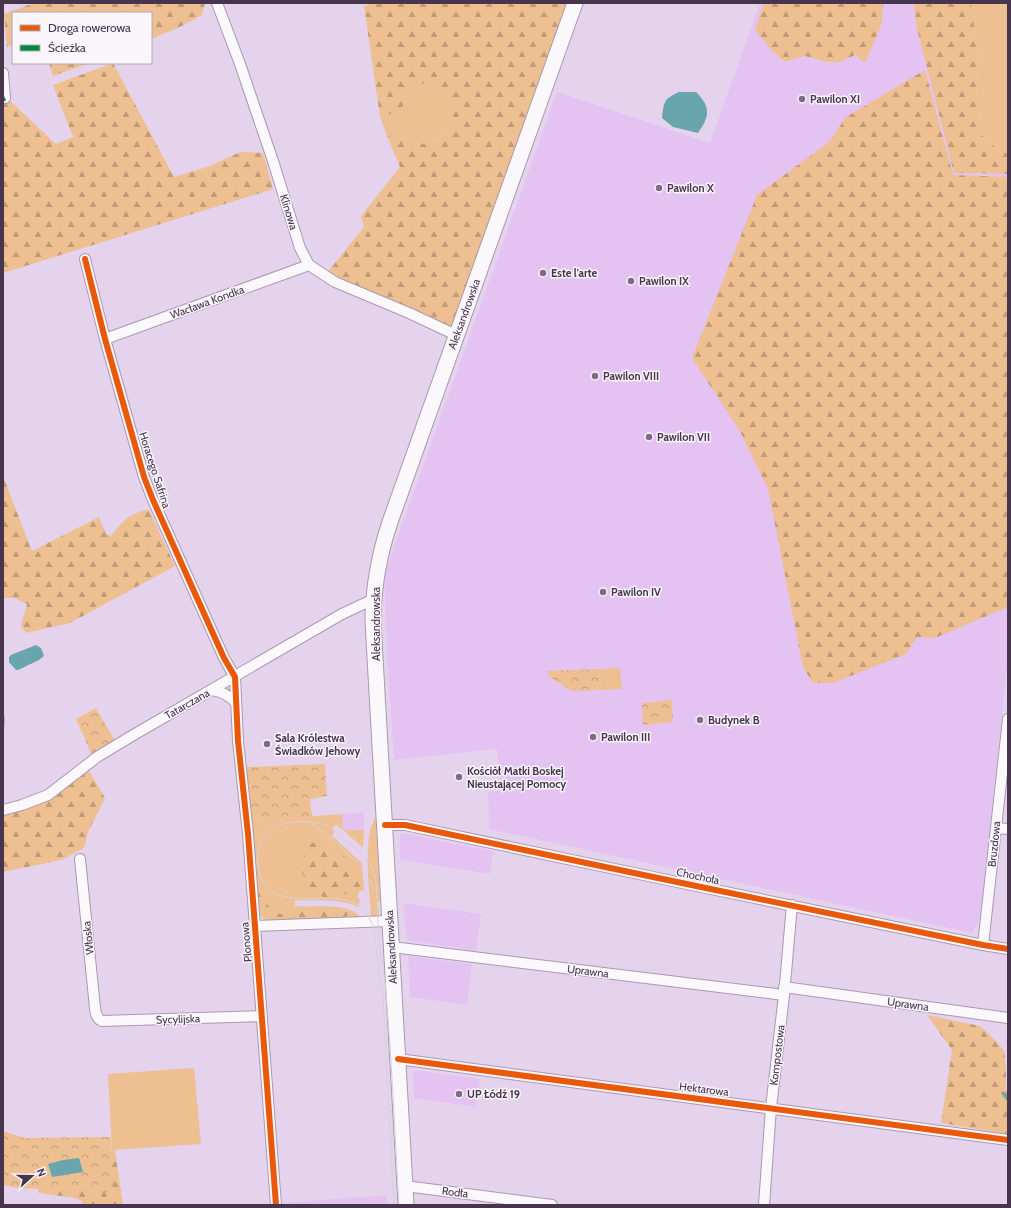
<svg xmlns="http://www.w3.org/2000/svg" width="1011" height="1208" font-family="Cabin,sans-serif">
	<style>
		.built { fill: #e4c3f3 }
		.green { fill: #edbf91 }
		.forest { fill: url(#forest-firs) }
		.park { fill: url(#park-crowns) }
		.water { fill: #69a5ad }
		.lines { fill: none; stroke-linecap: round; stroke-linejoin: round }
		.stream { stroke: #69a5ad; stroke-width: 3 }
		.minor-casing { stroke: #a899af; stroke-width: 12 }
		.secondary-casing { stroke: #a899af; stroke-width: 17 }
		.minor { stroke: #fbf8fc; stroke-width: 10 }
		.secondary { stroke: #fbf8fc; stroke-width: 15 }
		.tram { stroke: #d7d2d9; stroke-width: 1 }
		.quiet { stroke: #00873e; stroke-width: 5; stroke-dasharray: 10 5; stroke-linecap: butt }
		.cycleway-casing { stroke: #f9f5fb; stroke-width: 8 }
		.cycleway { stroke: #e8590c; stroke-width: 6 }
		.poi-dot { fill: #7e6c85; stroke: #f9f5fb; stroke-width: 1.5 }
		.labels { text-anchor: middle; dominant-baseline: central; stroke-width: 3; stroke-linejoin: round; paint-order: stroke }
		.poi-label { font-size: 11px; font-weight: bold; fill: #46354d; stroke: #f9f5fb; text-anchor: start }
		.street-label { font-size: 11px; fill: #46354d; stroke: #f9f5fb }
	</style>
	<defs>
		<pattern id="forest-firs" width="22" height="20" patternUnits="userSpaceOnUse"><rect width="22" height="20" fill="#edbf91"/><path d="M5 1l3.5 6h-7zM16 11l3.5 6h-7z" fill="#c29c79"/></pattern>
		<pattern id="park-crowns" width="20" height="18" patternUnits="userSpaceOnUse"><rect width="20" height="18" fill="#edbf91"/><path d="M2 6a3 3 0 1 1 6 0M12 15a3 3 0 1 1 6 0" fill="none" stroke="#c29c79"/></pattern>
	</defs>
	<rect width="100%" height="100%" fill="#e5d3ed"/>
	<path class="built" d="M760 3H914L916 25 954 173 1008 174V658L980 919 972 933 489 829 488 792 501 790 497 749 394 760 388 670 384 575 557 92 710 143Z
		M364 812V830H343L342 814Z
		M400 833 493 851 490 874 400 860Z
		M403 903 481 914 476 951 407 940Z
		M408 956 472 964 467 1005 410 997Z
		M413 1070 480 1079 476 1107 414 1098Z
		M387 1195V1205H282V1203Z"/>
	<path class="green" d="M971 3H1008V153H1001L979 133 976 41Z
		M433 83 451 100 453 120 439 140 425 144 387 136 380 117 403 110V98L416 84Z
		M620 668 622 689 601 690 599 669Z
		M342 814 343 830 336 825 333 828 334 833 332 836 362 863 364 890 362 891H359L357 898 360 899 358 907C342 898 313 901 295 900V906C314 908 349 901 361 918L270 922C263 919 260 916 257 910L250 821Z
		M375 818 376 819 381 917 380 902H378L379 917H371C370 891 362 842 375 818Z
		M343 830H364L363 848Z
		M194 1068 201 1144 112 1150 108 1074Z"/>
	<path class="forest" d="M34 3H205L202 15 180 27 151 39V13H13V45L7 47 4 14Z
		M372 3H570L453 330 360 289 327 273 364 227 361 216 400 167 387 136 425 144 439 140 453 120 451 100 433 83 416 84 403 98V110L380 117 364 6Z
		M764 3H883L882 23 865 63 855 55 840 62H826L805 56 785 62 773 52 755 29Z
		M914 3H971L976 41 979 133 1001 153H1008V174L954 173 916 25Z
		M49 63H90L53 76Z
		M113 63 174 177 210 166 240 152 263 153 273 189 3 273V102L10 101 56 144 73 137 53 85Z
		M925 70 953 175 1008 177V607L935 638 917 637 906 654 833 683H813L803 667 768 489 740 431 692 358 757 195 829 142 846 117Z
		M3 476 32 551 99 517 106 534 111 536C120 525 124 518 137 513 142 511 145 509 149 510L175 566 70 623 26 633 21 626 27 604 14 598H4L3 601Z
		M88 769 105 798 88 832 84 848 61 860 3 872V814Z
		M325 842 352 862 357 874 361 877 362 886 360 889C351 888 348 894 340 896 324 902 311 893 305 879 304 876 302 873 301 870 300 861 306 851 310 843Z
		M261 886C267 891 270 896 267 904L269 907 275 909 280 914H288L290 910 304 909 347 912 348 915 343 918H269L263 915 260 908 257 888Z
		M927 1015 980 1026 996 1041 1004 1051 1006 1067V1090L1008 1093V1134L941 1123 952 1050Z
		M112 1150H115L123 1205H82V1201L75 1198 39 1193 35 1182 104 1161Z"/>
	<path class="park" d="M599 669 601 690 572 691 548 676V671Z
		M672 700 673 722 643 725 642 703Z
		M96 708 115 741 92 755 76 719Z
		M325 764 327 796 310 799 312 817 250 821 247 767Z
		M3 1131 25 1138 111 1137 113 1192 18 1188 3 1185Z"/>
	<path class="water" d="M679 92H696C711 107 710 116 698 133L673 127 662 118C664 101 664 99 679 92Z
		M36 645 41 648 44 656 39 660 18 670H16L9 662V657L11 655Z
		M79 1158 83 1172 52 1177 48 1164 63 1160Z"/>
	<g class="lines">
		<path class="stream" d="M3 716V726
			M1003 1093 1008 1100"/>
		<defs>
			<path id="minor" d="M217 3 240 64 273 161 300 248 309 265 335 282 409 313 456 335
				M3 73 5 98
				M85 259 105 339 144 477 153 500 224 658 235 677 238 741 248 834 276 1205
				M105 339 309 265
				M211 690C222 691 229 695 236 703
				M3 810 22 805 48 795 97 757 130 737 342 614 374 599
				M385 825H405L701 887 983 945 1008 949
				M996 828 1008 829
				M80 859 94 998C95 1006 94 1018 102 1021L262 1016
				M255 926 390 921
				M983 945 1008 719
				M392 947 784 995
				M784 987 1008 1018
				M398 1059 1008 1140
				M405 1186 552 1205
				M764 1205 771 1108 784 995 792 905"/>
			<path id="secondary" d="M406 1205 373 622C373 587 379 555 390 522L575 3"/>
		</defs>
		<use href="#minor" class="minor-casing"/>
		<use href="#secondary" class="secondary-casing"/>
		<use href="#minor" class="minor"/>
		<use href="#secondary" class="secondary"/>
		<path class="tram" d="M311 824C320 828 328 836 336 843 351 857 366 869 374 889
			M394 1205 383 1001 373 926C369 916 363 907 352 902 322 890 264 916 258 865 256 852 261 838 271 830 278 824 286 823 295 822 325 820 331 827 352 846 361 854 371 861 374 873 377 882 376 892 377 902 378 917 378 932 380 947 381 962 385 977 386 992 392 1063 395 1134 399 1205"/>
		<path class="quiet" d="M3 99 5 98"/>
		<defs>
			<path id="cycleway" d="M85 259 105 339 144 477 153 500 224 658 235 677 238 741 248 834 276 1205
				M385 825H405L701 887 983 945 1008 949
				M398 1059 1008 1140"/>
		</defs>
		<use href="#cycleway" class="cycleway-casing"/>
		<use href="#cycleway" class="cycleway"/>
	</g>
	<g class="poi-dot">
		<circle cx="802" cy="99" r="4"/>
		<circle cx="659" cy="188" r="4"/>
		<circle cx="543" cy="273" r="4"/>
		<circle cx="631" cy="281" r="4"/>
		<circle cx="595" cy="376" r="4"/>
		<circle cx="649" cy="437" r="4"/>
		<circle cx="603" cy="592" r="4"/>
		<circle cx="700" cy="720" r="4"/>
		<circle cx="593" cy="737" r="4"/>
		<circle cx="267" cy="744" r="4"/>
		<circle cx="459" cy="777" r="4"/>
		<circle cx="459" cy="1094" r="4"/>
	</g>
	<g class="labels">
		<g class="poi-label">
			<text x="810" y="99">Pawilon XI</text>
			<text x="667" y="188">Pawilon X</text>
			<text x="551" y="273">Este l'arte</text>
			<text x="639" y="281">Pawilon IX</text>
			<text x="603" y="376">Pawilon VIII</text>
			<text x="657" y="437">Pawilon VII</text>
			<text x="611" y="592">Pawilon IV</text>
			<text x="708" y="720">Budynek B</text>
			<text x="601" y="737">Pawilon III</text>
			<text x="275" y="738">Sala Królestwa<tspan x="275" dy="13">Świadków Jehowy</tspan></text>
			<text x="467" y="771">Kościół Matki Boskej<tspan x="467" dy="13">Nieustającej Pomocy</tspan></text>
			<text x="467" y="1094">UP Łódź 19</text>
		</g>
		<g class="street-label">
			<text transform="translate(289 212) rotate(73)">Klinowa</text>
			<text transform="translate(207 302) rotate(-20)">Wacława Kondka</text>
			<text transform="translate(464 314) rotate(-70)">Aleksandrowska</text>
			<text transform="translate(155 470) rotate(72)">Horacego Safrina</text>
			<text transform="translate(376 624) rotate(-90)">Aleksandrowska</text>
			<text transform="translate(187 704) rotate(-30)">Tatarczana</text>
			<text transform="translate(994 844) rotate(-84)">Bruzdowa</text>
			<text transform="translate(698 876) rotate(12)">Chochoła</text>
			<text transform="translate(88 938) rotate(-96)">Włoska</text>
			<text transform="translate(246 942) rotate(-95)">Plonowa</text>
			<text transform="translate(391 947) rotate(-93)">Aleksandrowska</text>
			<text transform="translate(588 971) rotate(7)">Uprawna</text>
			<text transform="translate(908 1004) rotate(8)">Uprawna</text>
			<text transform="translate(178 1019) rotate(-2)">Sycylijska</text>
			<text transform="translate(777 1055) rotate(-83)">Kompostowa</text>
			<text transform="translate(704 1089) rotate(7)">Hektarowa</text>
			<text transform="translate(455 1192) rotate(7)">Rodła</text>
		</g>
	</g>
	<rect width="1011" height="1208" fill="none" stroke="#46354d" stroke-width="8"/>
	<rect x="12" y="12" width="140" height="52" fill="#f9f5fb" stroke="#b1a8b5"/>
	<rect x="20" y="25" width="20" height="6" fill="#e8590c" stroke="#b1a8b5"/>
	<text x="48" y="32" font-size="12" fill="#46354d">Droga rowerowa</text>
	<rect x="20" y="45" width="20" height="6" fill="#00873e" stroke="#b1a8b5"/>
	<text x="48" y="52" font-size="12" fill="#46354d">Ścieżka</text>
	<g transform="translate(32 1176) rotate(69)" stroke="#f9f5fb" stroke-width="3" paint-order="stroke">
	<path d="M0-3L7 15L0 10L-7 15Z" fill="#46354d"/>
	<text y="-6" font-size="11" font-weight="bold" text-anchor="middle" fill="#46354d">N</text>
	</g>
</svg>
